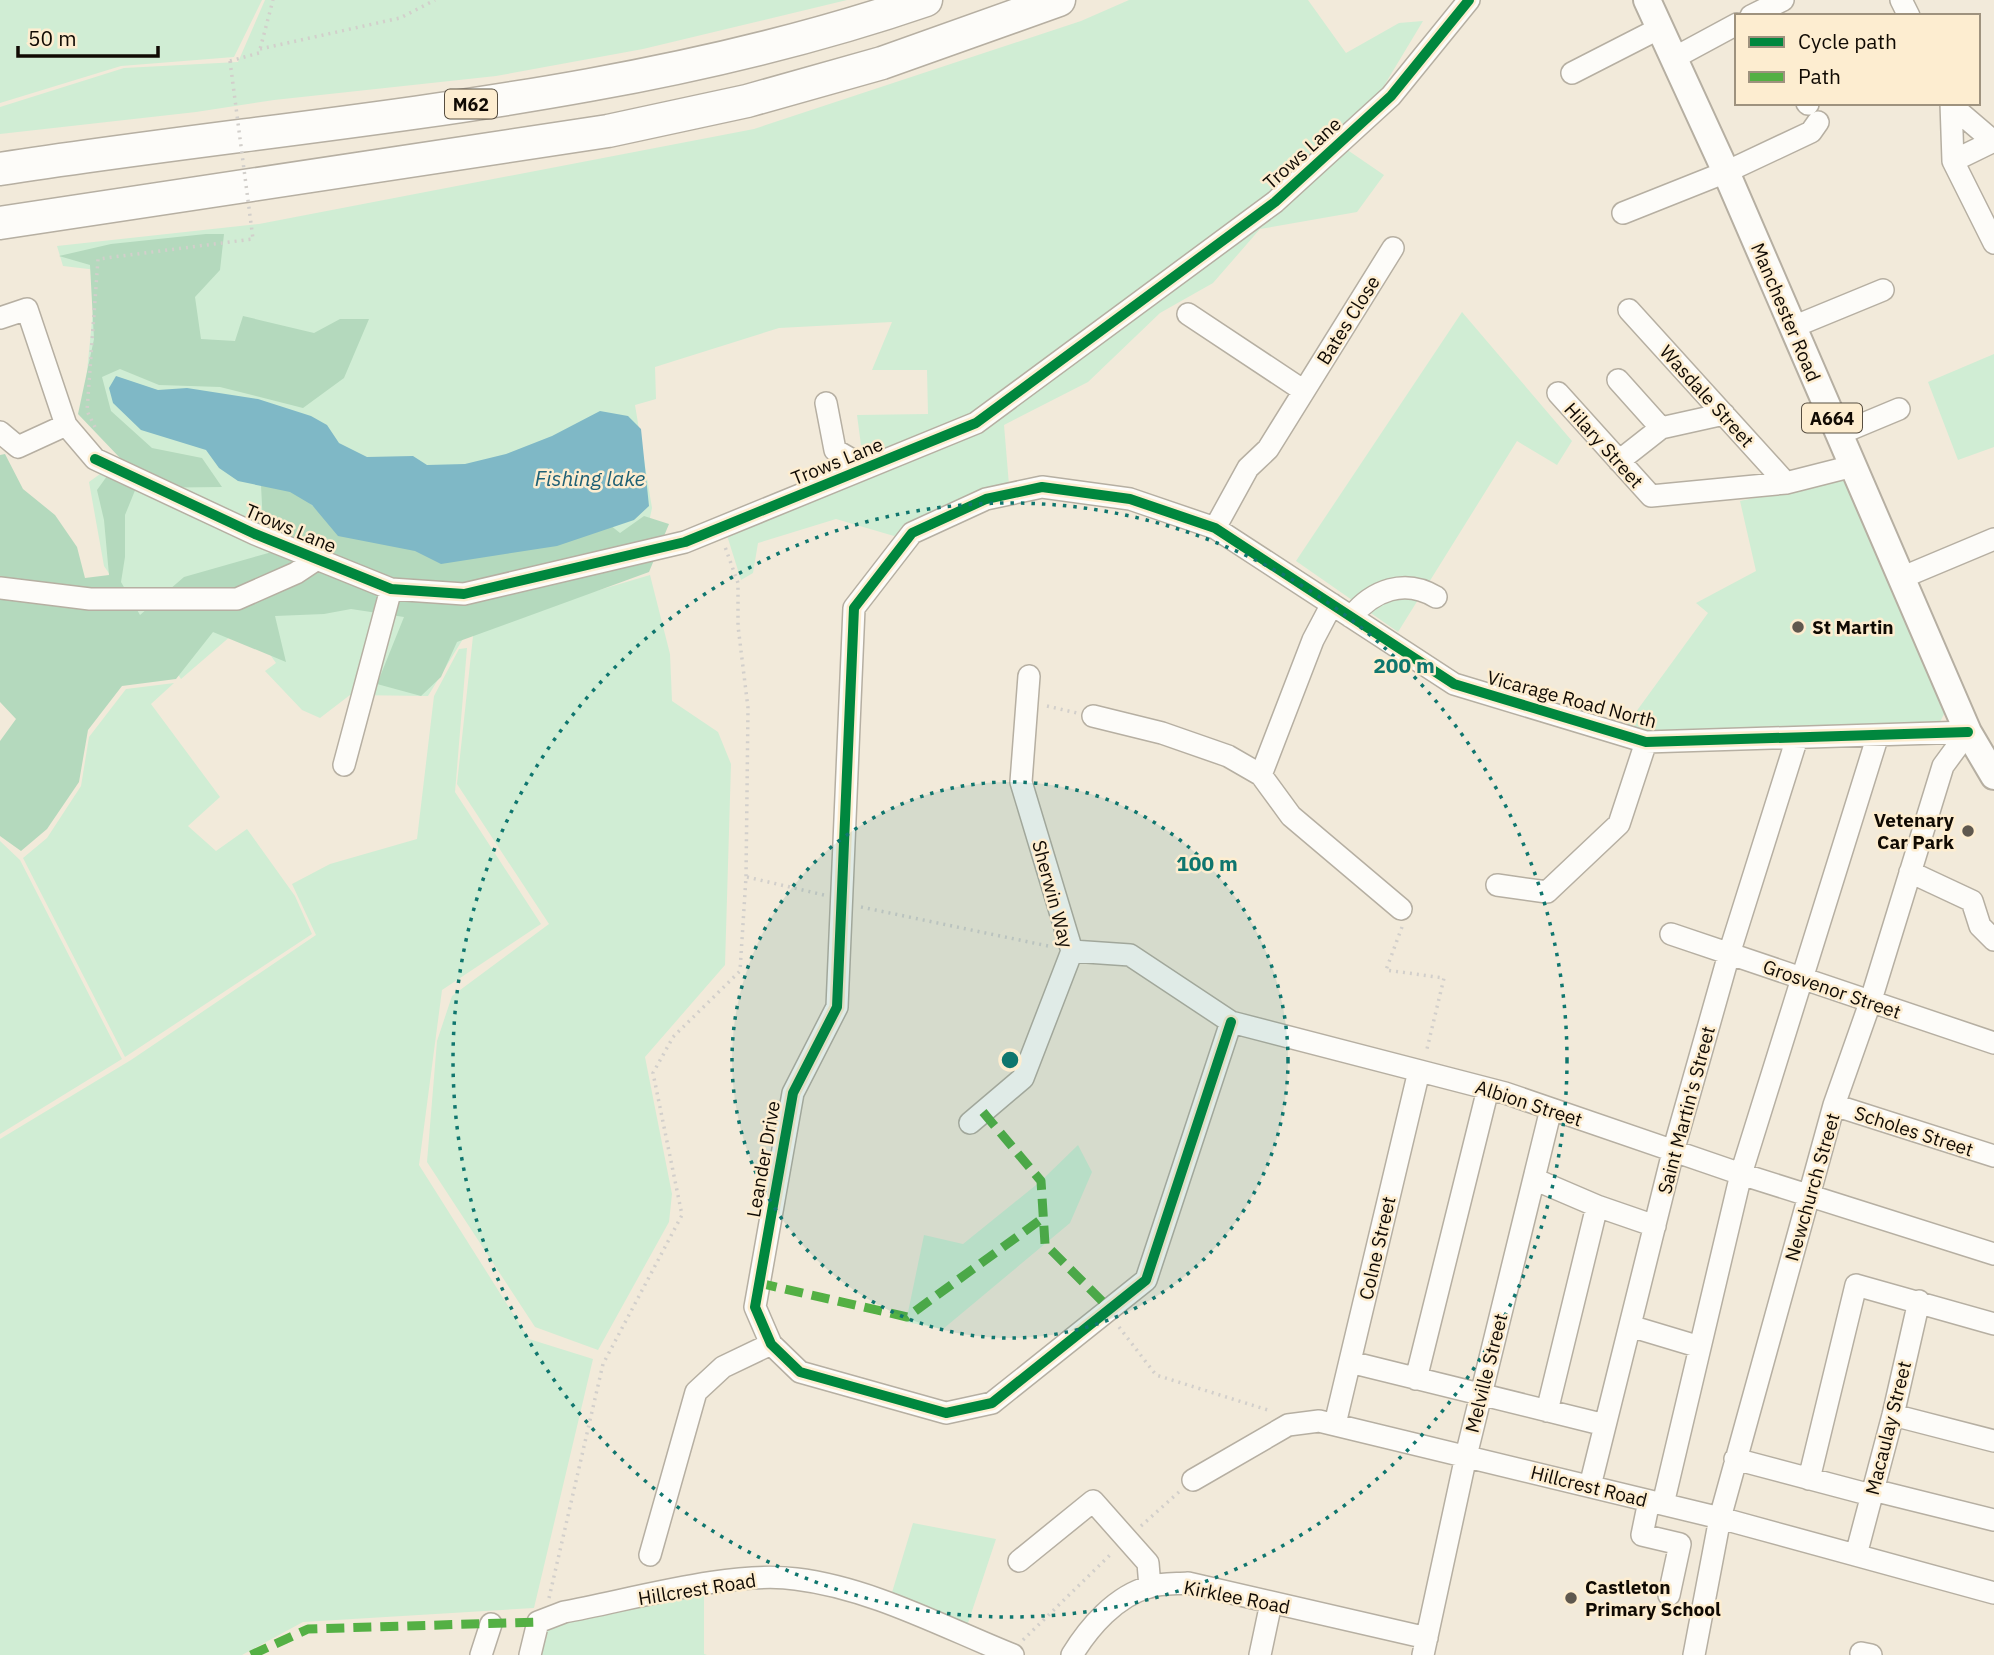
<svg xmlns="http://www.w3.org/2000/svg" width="1994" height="1655" font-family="'IBM Plex Sans',sans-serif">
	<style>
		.green { fill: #d0edd4 }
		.forest { fill: #b4d9bd }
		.water { fill: #7fb8c6 }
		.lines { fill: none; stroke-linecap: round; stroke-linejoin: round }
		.minor-casing { stroke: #b6afa2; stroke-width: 24 }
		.major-casing { stroke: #b6afa2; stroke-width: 30 }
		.highway-casing { stroke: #b6afa2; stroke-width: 35 }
		.path { stroke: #d2cfcb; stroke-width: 3.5; stroke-dasharray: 2 5; stroke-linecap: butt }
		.minor { stroke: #fdfcf9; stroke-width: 21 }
		.major { stroke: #fdfcf9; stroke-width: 26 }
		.highway { stroke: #fdfcf9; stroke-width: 32 }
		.path-bridge { stroke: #d2cfcb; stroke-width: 3.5; stroke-dasharray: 2 5; stroke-linecap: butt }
		.quiet { stroke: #54b044; stroke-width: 9; stroke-dasharray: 18 9; stroke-linecap: butt }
		.cycleway-casing { stroke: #fdedd0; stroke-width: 15 }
		.cycleway { stroke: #00873e; stroke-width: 10 }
		.ring { fill: none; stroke: #0f766e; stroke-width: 3.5; stroke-dasharray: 3.5 7 }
		.poi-dot { fill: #5f584e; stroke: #fdedd0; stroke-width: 2.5 }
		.labels { text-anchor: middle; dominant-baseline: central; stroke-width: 5; stroke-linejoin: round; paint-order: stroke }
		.shield { fill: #fdedd0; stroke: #574e40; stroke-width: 2 }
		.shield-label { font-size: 18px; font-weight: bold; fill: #100a03 }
		.street-label { font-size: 19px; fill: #100a03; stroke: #fdedd0 }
		.poi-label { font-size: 19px; font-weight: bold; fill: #100a03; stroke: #fdedd0; text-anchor: start }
		.water-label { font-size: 21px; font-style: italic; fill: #1e6075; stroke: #fdedd0 }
		.centre { fill: #0f766e; stroke: #fdedd0; stroke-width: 3.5 }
		.ring-label { font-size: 21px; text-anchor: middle; font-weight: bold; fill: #0f766e; stroke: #fdedd0; stroke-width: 5; stroke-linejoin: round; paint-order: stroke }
	</style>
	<rect width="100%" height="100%" fill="#f2eada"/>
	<path class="green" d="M0 0H262L234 57 121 66 0 103Z
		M265 0H847L643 49 496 76 274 100 196 112 0 134V107L124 68 238 62Z
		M1129 0H1308L1346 53 1399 23 1423 21 1346 149 1384 175 1357 212 1260 229 1213 283 1160 313 1088 382 1004 425 1009 485 894 536 836 519 758 543 753 573 741 580 725 529 863 460 857 415 928 414 927 370H872L892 322 779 328 655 367 656 399 635 405 652 508 646 536 474 621 428 696 350 695 320 718 302 710 265 671 276 663 247 622 181 679 104 566 89 482 126 455 83 412 97 270 63 266 57 246 259 224 754 129 1081 21Z
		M1462 312 1572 441 1557 465 1517 441 1398 632 1296 561Z
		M1994 354V447L1958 460 1928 382Z
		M1851 477 1949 704 1940 722 1645 737 1625 727 1708 613 1696 603 1756 571 1740 501Z
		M650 575 670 654 672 701 718 732 731 764 725 965 645 1057 672 1194 669 1222 598 1350 535 1327 427 1162 437 1041 452 996 549 924 457 784 474 627Z
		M467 648 455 792 541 924 442 990 419 1165 529 1339 593 1359 534 1608 303 1622 242 1655H0V1139L131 1060 316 935 292 884 330 864 417 839 434 696 459 649Z
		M174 683 151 704 220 797 188 826 216 851 247 829 295 896 312 934 125 1057 23 858 47 838 81 786 89 737 126 689Z
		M0 841 20 860 122 1059 0 1134Z
		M1078 1145 1092 1172 1070 1223 943 1329 906 1322 924 1235 963 1244 1041 1181Z
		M913 1523 996 1539 968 1623 958 1625 890 1599Z
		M704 1595V1654L707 1655H537L542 1631 578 1618Z"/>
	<path class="forest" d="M206 234H224L220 270 195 297 201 339 235 341 243 316 314 333 340 319H369L344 378 303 408 220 387 159 385 120 369 102 377 111 411 152 448 202 458 222 487 136 488 125 515V557L121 582 140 615 184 577 272 552 295 539 263 525 261 485 285 479 327 520 600 517 620 533 644 516 669 524 649 572 457 642 441 677 421 696 377 684 404 617 351 609 324 614 275 616 286 662 213 632 176 679 122 686 88 730 79 782 47 829 21 851 0 836V741L16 719 0 702V455L5 454 23 489 55 515 77 547 85 578 109 575 104 520 97 490 120 458 78 414 94 339 90 265 59 256 111 244Z"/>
	<path class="water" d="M116 376 158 390 187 388 258 399 311 416 327 425 339 443 367 457 413 456 427 465 465 464 506 454 552 436 600 411 628 416 641 429 649 506 634 520 557 546 441 564 415 551 338 536 312 505 290 492 238 481 219 468 206 450 141 430 113 403 109 388Z"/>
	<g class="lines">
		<defs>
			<path id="minor" d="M1901 0 1909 16
				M1751 16 1783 0
				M1674 58 1737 24
				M1572 73 1660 28
				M1807 103 1808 104
				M1951 103 1953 161 1994 243
				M1952 106 1993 141
				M1953 161 1994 141
				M1623 213 1726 172 1811 132 1818 122
				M1629 310 1786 483
				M1188 314 1304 391
				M0 318 27 309 66 425 95 459 255 534 391 589 464 594 685 542 976 423 1275 202 1391 96 1469 0
				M1793 327 1883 290
				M1618 380 1661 428 1724 414
				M1558 393 1651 496 1786 483 1853 466
				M826 403 835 450 866 468
				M0 432 18 447 66 425
				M1839 434 1899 409
				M1619 461 1661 428
				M1215 528 1248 468 1268 449 1393 248
				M1901 578 1994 539
				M0 588 90 599H237L296 573 317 559
				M1351 617C1373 590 1405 578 1436 597
				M1093 716 1162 733 1228 756 1261 775 1291 816 1401 909
				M344 765 391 589
				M1261 775 1313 640 1332 604
				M1910 872 1972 901 1980 926 1994 940
				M1497 885 1547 892 1619 824 1646 742
				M1671 934 1994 1043
				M1072 951 1130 955 1231 1022 1505 1093 1741 1174 1994 1254
				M1231 1022 1146 1280 992 1403 946 1413 800 1372 771 1344 755 1307 793 1093 837 1007 854 608 912 533 986 499 1042 487 1130 499 1215 528 1454 684 1646 742 1968 732
				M1834 1105 1994 1156
				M970 1123 1023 1078 1072 951 1021 782 1029 676
				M1534 1179 1597 1206
				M1630 1326 1700 1347
				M1350 1362 1605 1425
				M1416 1379 1488 1089
				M1547 1411 1597 1206 1655 1226
				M1893 1415 1994 1441
				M1335 1424 1419 1071
				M1735 1459 1871 1495
				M1809 1479 1856 1285 1994 1324
				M1193 1480 1288 1425 1319 1421 1720 1518 1994 1593
				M1590 1486 1673 1152 1729 954 1797 738
				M1873 1490 1994 1520
				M1649 1501 1642 1535 1680 1544 1669 1595
				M1663 1504 1741 1174 1878 735
				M650 1555 696 1392 723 1367 771 1344
				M1856 1555 1893 1415 1919 1301
				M1019 1561 1093 1501 1148 1563 1150 1587
				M1861 1653 1871 1655
				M481 1655 491 1624
				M530 1655 538 1622 564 1612C630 1600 732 1570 796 1579 871 1588 943 1627 1013 1655
				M1072 1655C1089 1627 1116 1596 1149 1587 1161 1583 1176 1584 1188 1583L1427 1638
				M1260 1655 1271 1603
				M1423 1655 1466 1456 1551 1109
				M1694 1655 1720 1518 1834 1105 1870 1003 1943 766 1968 732"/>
			<path id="major" d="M1647 0 1726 172 1968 732 1994 776"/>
			<path id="highway" d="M0 169C310 121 627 103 926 0
				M0 223 608 131 747 101 882 63 1059 0"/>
		</defs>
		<use href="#minor" class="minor-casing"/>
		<use href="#major" class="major-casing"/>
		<use href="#highway" class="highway-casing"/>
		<path class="path" d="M260 49 400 18 435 0
			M230 61 259 53 273 0
			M95 427 87 411 98 259 253 239
			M1047 706 1077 713
			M747 877 824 895
			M861 907 1053 947
			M1402 927 1386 970 1444 978 1426 1053
			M1119 1327 1156 1375 1271 1411
			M1141 1526 1180 1491
			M549 1598 603 1364 682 1215 653 1073 673 1037 740 971 746 877 748 708 738 626V583L724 544
			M1023 1640 1113 1552"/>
		<use href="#minor" class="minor"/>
		<use href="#major" class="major"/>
		<use href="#highway" class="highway"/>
		<path class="path-bridge" d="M230 61 253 239"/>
		<path class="quiet" d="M983 1112 1041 1181 1045 1244 1110 1309
			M759 1283 907 1317 1043 1218
			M251 1655 308 1629 538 1622"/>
		<defs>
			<path id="cycleway" d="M95 459 255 534 391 589 464 594 685 542 976 423 1275 202 1391 96 1469 0
				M1231 1022 1146 1280 992 1403 946 1413 800 1372 771 1344 755 1307 793 1093 837 1007 854 608 912 533 986 499 1042 487 1130 499 1215 528 1454 684 1646 742 1968 732"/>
		</defs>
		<use href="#cycleway" class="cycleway-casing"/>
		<use href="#cycleway" class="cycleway"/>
	</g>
	<circle cx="1010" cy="1060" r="278" fill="#0f766e" fill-opacity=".12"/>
	<g class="ring">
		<circle cx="1010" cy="1060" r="278"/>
		<circle cx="1010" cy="1060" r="557"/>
	</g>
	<g class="poi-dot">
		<circle cx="1798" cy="627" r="7"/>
		<circle cx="1968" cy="831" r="7"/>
		<circle cx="1571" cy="1598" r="7"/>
	</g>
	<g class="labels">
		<g class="shield">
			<rect x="445" y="89.5" width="52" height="29" rx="5"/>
			<rect x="1802" y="403.5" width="60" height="29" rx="5"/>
		</g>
		<g class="shield-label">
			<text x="471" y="104">M62</text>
			<text x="1832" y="418">A664</text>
		</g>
		<g class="street-label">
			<text transform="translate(1302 153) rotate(-42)">Trows Lane</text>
			<text transform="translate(1786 312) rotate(67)">Manchester Road</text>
			<text transform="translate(1348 320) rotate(-58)">Bates Close</text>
			<text transform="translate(1707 396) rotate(48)">Wasdale Street</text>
			<text transform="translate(1604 445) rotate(48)">Hilary Street</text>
			<text transform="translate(837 461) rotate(-22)">Trows Lane</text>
			<text transform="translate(291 528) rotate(23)">Trows Lane</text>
			<text transform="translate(1572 699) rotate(15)">Vicarage Road North</text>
			<text transform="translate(1053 894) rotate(75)">Sherwin Way</text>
			<text transform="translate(1832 989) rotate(19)">Grosvenor Street</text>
			<text transform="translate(1529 1103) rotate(18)">Albion Street</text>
			<text transform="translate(1686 1110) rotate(-75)">Saint Martin's Street</text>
			<text transform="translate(1914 1131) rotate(18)">Scholes Street</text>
			<text transform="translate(763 1159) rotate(-80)">Leander Drive</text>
			<text transform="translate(1812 1187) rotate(-74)">Newchurch Street</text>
			<text transform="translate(1377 1248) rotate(-77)">Colne Street</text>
			<text transform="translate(1486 1373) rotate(-76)">Melville Street</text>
			<text transform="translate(1888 1428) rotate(-76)">Macaulay Street</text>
			<text transform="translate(1589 1486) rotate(14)">Hillcrest Road</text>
			<text transform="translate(697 1589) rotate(-9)">Hillcrest Road</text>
			<text transform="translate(1237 1597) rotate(11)">Kirklee Road</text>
		</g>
		<g class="poi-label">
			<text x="1812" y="627">St Martin</text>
			<text x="1954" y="820" text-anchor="end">Vetenary<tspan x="1954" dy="22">Car Park</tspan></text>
			<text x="1585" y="1587">Castleton<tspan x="1585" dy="22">Primary School</tspan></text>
		</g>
		<g class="water-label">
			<text x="590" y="478">Fishing lake</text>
		</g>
	</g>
	<circle cx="1010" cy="1060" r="10" class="centre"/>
	<g class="ring-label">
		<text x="1404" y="673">200 m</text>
		<text x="1207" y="871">100 m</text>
	</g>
	<rect x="1735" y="14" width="245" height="91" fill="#fdedd0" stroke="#9e927e" stroke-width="2"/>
	<rect x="1749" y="37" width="35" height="10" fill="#00873e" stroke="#9e927e" stroke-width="2"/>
	<text x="1798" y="49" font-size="21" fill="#100a03">Cycle path</text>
	<rect x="1749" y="72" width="35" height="10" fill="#54b044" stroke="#9e927e" stroke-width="2"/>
	<text x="1798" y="84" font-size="21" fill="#100a03">Path</text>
	<path d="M18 46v10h140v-10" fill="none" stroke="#100a03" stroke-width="3.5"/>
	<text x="28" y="46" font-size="21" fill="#100a03" stroke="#fdedd0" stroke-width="5" paint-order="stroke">50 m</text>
</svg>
